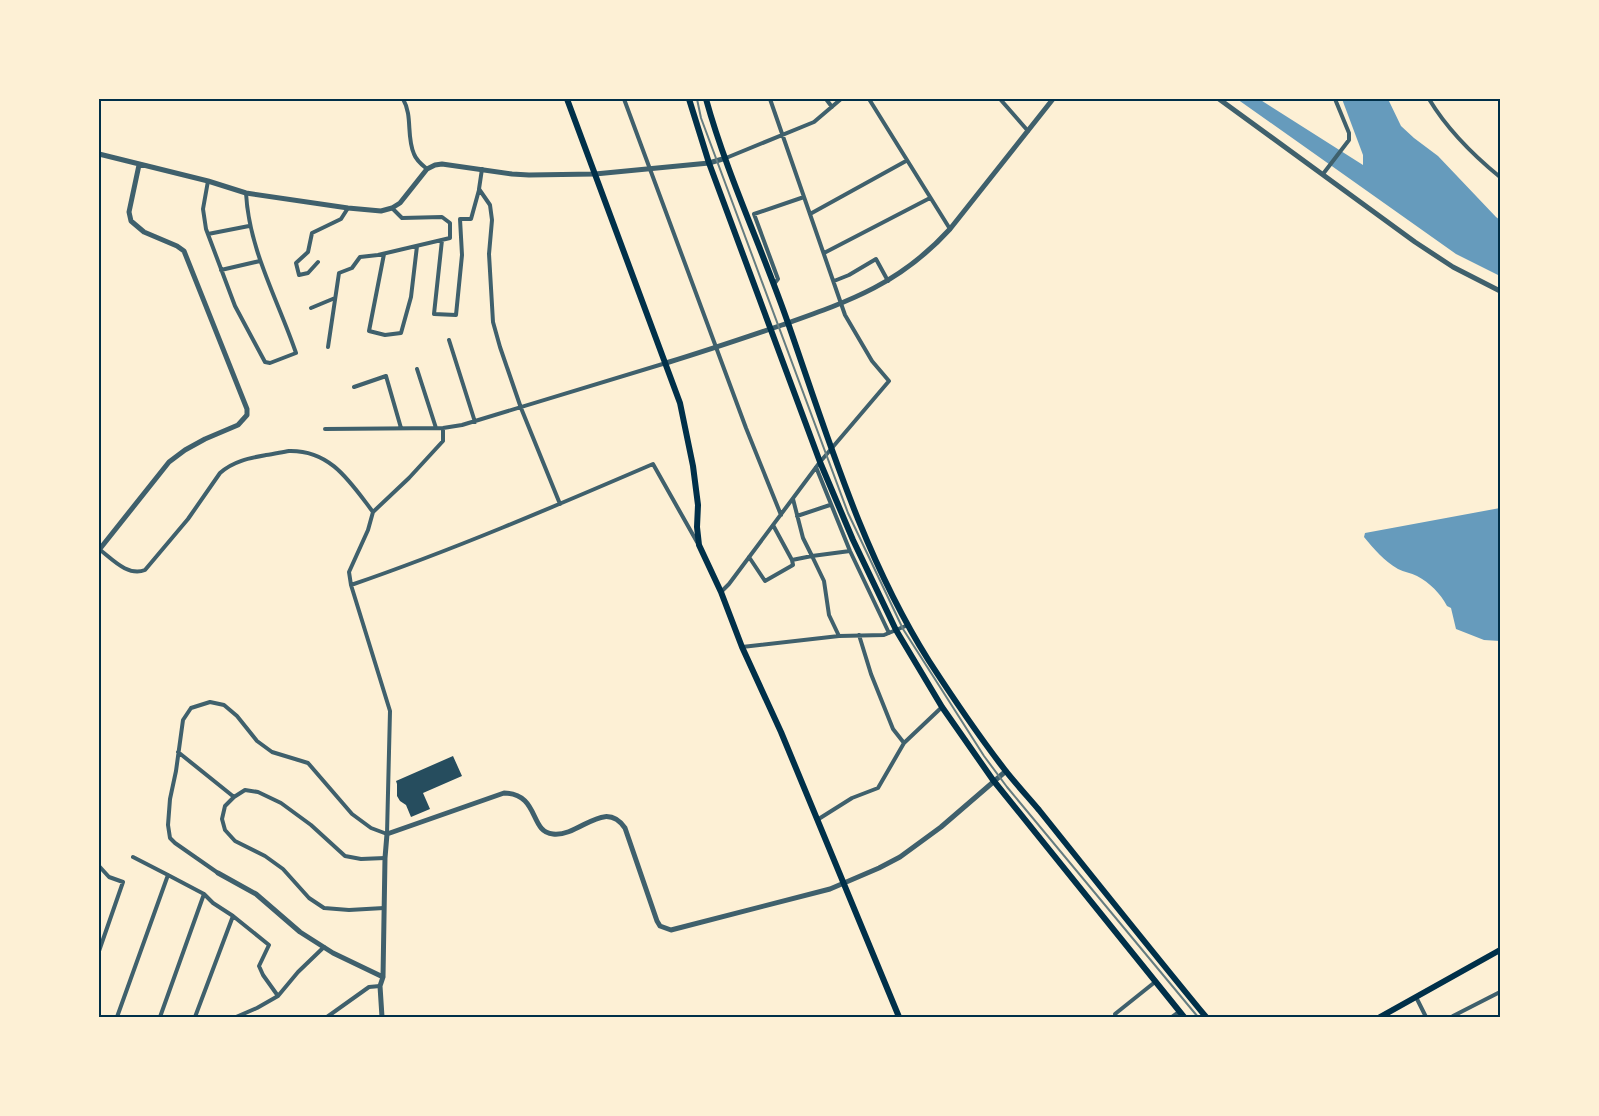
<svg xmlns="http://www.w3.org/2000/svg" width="1599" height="1116" font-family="'DM Sans',sans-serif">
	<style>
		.water { fill: #669bbc }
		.building { fill: #264d5e }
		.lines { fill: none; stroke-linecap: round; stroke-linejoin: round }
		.minor { stroke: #3f606c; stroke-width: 4 }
		.tertiary { stroke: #3f606c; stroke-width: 5 }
		.primary { stroke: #003049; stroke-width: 6 }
		.trunk { stroke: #003049; stroke-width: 6 }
		.rail { stroke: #657d81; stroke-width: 2 }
		.neatline { fill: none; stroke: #003049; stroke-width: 2 }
	</style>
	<rect width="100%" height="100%" fill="#fdf0d5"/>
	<path class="water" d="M1237 99H1259L1363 165V155L1342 99H1388L1401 126 1414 138 1438 156 1496 217 1500 220V276L1456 254Z
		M1500 508V641L1484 640 1456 629 1451 608 1447 606C1440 593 1430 583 1417 576 1411 573 1404 572 1398 569 1384 561 1374 549 1364 537L1365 533Z"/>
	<path class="building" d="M453 756 462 776 423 793 430 809 411 817 406 805 400 801 397 796V784L396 781Z"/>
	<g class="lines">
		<path class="minor" d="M403 99C413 116 406 136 414 154 416 160 422 165 427 169
			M624 99 746 428 781 515
			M826 99 832 107
			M869 99 950 229
			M1000 99 1028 131
			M1429 99C1447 129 1473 155 1500 177
			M726 158 814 122 841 99
			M482 169 479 189 490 205 492 220 489 254 493 322 500 347 521 408 560 504
			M1323 174 1349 140V133L1335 99
			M208 181 203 209 206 229 235 306 265 362 270 363 296 353C278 300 249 250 246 193
			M810 214 906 161
			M208 234 249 226
			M442 240 434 314 456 315 462 255 460 219H471L479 190
			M824 253 930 198
			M384 254 369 331 385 335 401 333 411 297 417 246
			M318 262 308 273 299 275 296 263 308 252 312 233 341 219 348 208
			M221 270 260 261
			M834 281 849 275 876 259 888 281
			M774 284 778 279 754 214 804 197
			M311 308 335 298
			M449 340 475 422
			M328 347 339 273 352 268 360 257 378 255 450 238V223L442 217 402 218 392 208
			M417 369 436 428
			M354 387 386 376 401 428
			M325 429 443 428 462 425 666 363
			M816 467 850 551 889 633
			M793 499 803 538 812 556 850 551
			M797 516 830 505
			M773 525 792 560 812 556 824 581 829 615 839 636
			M99 549C112 559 128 577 145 570L188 519 220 473C233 461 250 458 266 455 274 454 282 452 289 451 331 450 350 482 373 512
			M749 557 765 581 793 565 792 560
			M351 585C453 550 553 507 653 464L697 542
			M721 592 729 584 820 462 889 381 872 361 845 315 770 99
			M859 635 871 674 893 729 904 743
			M742 647 839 636 884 635 908 625
			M178 752 234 797
			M817 820 852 798 878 788 904 743 942 707
			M133 857 168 875
			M99 866 109 877 123 882 99 951
			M218 873 175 843 170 838 168 825 170 799 176 771 183 720 191 708 210 702 224 705 237 716 257 741 272 752 308 763 352 814 371 828 387 834 390 711 351 585 349 572 368 530 373 512 409 478 443 441V428
			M384 908 349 910 324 908 309 898 283 869 265 856 235 841 225 830 222 819 225 806 234 797 245 790 258 792 281 803 311 825 345 856 361 859 385 858
			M1416 997 1426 1017
			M117 1017 168 875 204 894 213 903 233 916 269 945 259 966 263 975 278 996
			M160 1017 204 894
			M195 1017 233 916
			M236 1017 257 1008 278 996 298 972 324 947
			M327 1017 369 987 380 986
			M1116 1017 1115 1014 1155 982
			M1172 1017 1179 1012
			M1454 1017 1453 1016 1500 992"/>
		<path class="tertiary" d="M1219 99 1415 242 1453 267 1500 291
			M99 154 208 181 246 193 348 208 381 211 392 208 400 203 427 169 435 165 442 164 512 174 529 175 595 174 709 163 726 158
			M666 363C705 351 744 338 782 325 850 301 900 284 950 229L1053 99
			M99 550 169 462 185 450 205 439 238 425 247 415V409L184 251 177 246 144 232 131 221 129 212 139 165
			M218 873 256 894 300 932 333 953 383 977
			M382 1017 380 986 383 977 385 858 387 834 504 793C540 794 529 832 553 834 580 837 604 798 625 828L657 921 660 926 671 930 830 889 879 868 900 857 941 827 1006 771"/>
		<path class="primary" d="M1380 1017 1500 950"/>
		<path class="trunk" d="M567 99 680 403 693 466 698 505 697 527 699 545 721 592 742 647 781 732 899 1017
			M689 99 709 163 820 462 853 540 896 630 942 707 993 780 1184 1017
			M706 99C727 175 762 248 788 323 828 438 864 558 929 661 953 698 978 735 1005 770 1016 784 1028 797 1039 810 1095 880 1150 949 1206 1017"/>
		<path class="rail" d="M697 99 701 118 848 513 903 629 984 756 1007 787 1198 1017"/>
	</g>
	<rect width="1599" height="1116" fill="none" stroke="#fdf0d5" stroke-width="200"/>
	<rect x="100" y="100" width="1399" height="916" class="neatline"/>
</svg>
